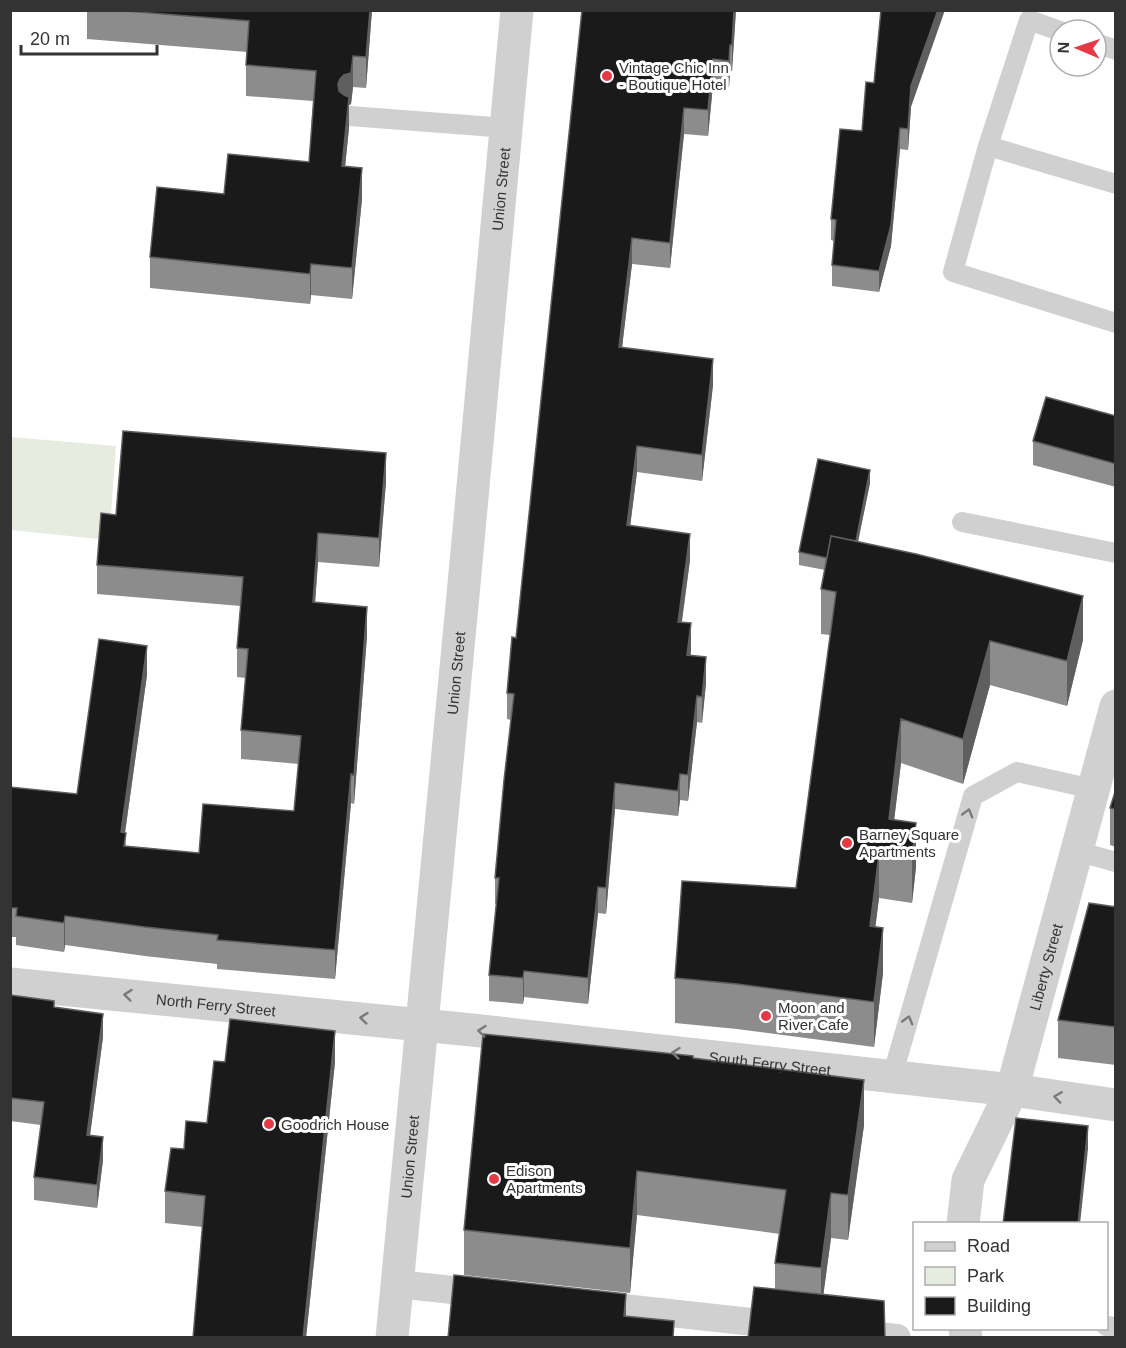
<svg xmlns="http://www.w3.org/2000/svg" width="1126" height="1348" font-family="Helvetica,sans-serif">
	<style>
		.green { fill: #e6ecdf }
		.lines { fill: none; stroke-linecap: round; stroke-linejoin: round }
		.service { stroke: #d0d0d0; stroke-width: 20 }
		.pedestrian { stroke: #d0d0d0; stroke-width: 28 }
		.minor { stroke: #d0d0d0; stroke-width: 33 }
		.wall { fill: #8c8c8c }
		.shaded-wall { fill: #5f5f5f }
		.building { fill: #1a1a1a; stroke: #5f5f5f; stroke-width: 1.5 }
		.oneway { stroke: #7a7a7a }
		.poi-dot { fill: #e63946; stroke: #fff; stroke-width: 2 }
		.labels { text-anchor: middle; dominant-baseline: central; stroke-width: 6; stroke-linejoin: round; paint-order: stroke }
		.poi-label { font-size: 15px; fill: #333; stroke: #fff; text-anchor: start }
		.street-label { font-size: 15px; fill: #333; stroke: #fff }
	</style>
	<rect width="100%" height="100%" fill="#fff"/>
	<path class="green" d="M10 437 116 446 109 540 11 530Z"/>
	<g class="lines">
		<path class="service" d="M1060 31 1029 20 988 146 953 272 1116 323
			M1096 43 1116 50
			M350 116 507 128
			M988 146 1116 184
			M962 522 1116 553
			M1076 851 1116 862
			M892 1077 973 796 1017 772 1093 789
			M1106 1326 1116 1327"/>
		<path class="pedestrian" d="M397 1284 490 1294
			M587 1304 789 1326
			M846 1332 897 1338"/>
		<g class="minor">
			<path id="s1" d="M10 984 472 1030 1012 1090 1116 1105"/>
			<path id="s2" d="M963 1224 968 1180 1012 1090 1116 706"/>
			<path d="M965 1328 966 1338"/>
			<path id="s3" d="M392 1338 463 595 517 10"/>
		</g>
	</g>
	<path class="wall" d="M87 10H372L366 88 353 87 351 104 349 105V128L345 166 362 199 352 299 311 295 310 304 150 288V257L224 194 309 162 313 101 246 96V65L247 52 87 39Z
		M582 10H736L732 71H730L729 87 713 85 708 136 684 134 670 268 632 264 622 347 713 385 702 481 637 472 630 526 690 560 682 622 691 649V655L706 683 702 723 697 722 688 801 680 800 678 816 615 809 606 914 598 913 588 1004 524 997 523 1004 489 1001V975L496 904H495V878L511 720 507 719V693L516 638Z
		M911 107 908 150 900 149 891 246 879 292 832 286V265L834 241 831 240V219Z
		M1116 416V487L1033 465V441Z
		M386 482 379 567 318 562 315 602 367 636 354 804 351 803 335 979 217 969V964L145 956 65 945 64 952 16 945V937H10V787L77 794 147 675 125 833 126 846 199 853 294 811 299 764 241 759V730L246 678 237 677V648L241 606 97 594V565L116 515Z
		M870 483 858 542 1083 640 1067 706 990 685 963 784 901 763 894 820 916 867 912 903 879 898 875 927 883 973 874 1047 737 1029 675 1023V978L796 888 830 635 821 634V589L825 570 799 565V552Z
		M1116 789V847L1110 845V808Z
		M1116 907V1065L1058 1058V1020Z
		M10 995 54 1008 103 1037 90 1135 103 1160 97 1208 34 1200V1177L41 1125 10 1121Z
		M693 1058 864 1125 848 1240 831 1238 823 1294 775 1289V1263L780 1234 637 1215 630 1293 464 1275V1230Z
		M225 1062H335L306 1338H193L203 1227 165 1223V1191L184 1149 207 1123Z"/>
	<path class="shaded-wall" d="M370 10H372L366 88V57Z
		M734 10H736L732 71V45Z
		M938 10H945L911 107 908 150V129L911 86Z
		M730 45V71L729 87V61Z
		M353 56V87L351 104 349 105V128L342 197 340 110 338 84 340 79Z
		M713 59V85L708 136V110Z
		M684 108V134L670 268V243Z
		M900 128V149L891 246 879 292V271Z
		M362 168V199L352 299V268Z
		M632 238V264L619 373V347Z
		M311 264V295L310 304V274Z
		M713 359V385L702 481V455Z
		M637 446V472L627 551V525Z
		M386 453V482L379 567V538Z
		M870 470V483L851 575V563Z
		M318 533V562L313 631V602Z
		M690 534V560L678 648V622Z
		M1083 596V640L1067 706V661Z
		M367 607V636L354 804V775Z
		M691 623V649L687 681V655Z
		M990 641V685L963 784V739Z
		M147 646V675L121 861V832Z
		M706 657V683L702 723V697Z
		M697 696V722L688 801V775Z
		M901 719V763L890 855 889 819Z
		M351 774V803L335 979V950Z
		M680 774V800L678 816V791Z
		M615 783V809L606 914V888Z
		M916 823V867L912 903V858Z
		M879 854V898L870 971V926Z
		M598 887V913L588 1004V978Z
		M65 916V945L64 952V923Z
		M883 928V973L874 1047V1002Z
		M524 971V997L523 1004V978Z
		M103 1014V1037L87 1158V1135Z
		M335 1031V1062L306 1338H303Z
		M864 1080V1125L848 1240V1195Z
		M1088 1126V1149L1080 1224H1078Z
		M103 1137V1160L97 1208V1185Z
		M637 1171V1215L630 1293V1248Z
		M831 1193V1238L821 1313V1268Z
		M626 1294V1325L624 1316Z"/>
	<path class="building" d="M113 10H370L366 57 353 56 351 73 344 75 340 79 338 84 339 91 344 95 349 97 342 166 362 168 352 268 311 264 310 274 150 257 157 187 224 194 228 154 309 162 316 71 246 65 249 21Z
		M582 10H734L732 45H730L729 61 713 59 708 110 684 108 670 243 632 238 619 347 713 359 702 455 637 446 627 525 690 534 678 622 691 623 687 655 706 657 702 697 697 696 688 775 680 774 678 791 615 783 606 888 598 887 588 978 524 971 523 978 489 975 499 878H495L504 780 514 694 507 693 512 637 516 638Z
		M881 10H938L911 86 908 129 900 128 891 225 879 271 832 265 836 220 831 219 840 129 862 131 866 82 874 83Z
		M1046 397 1116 416V464L1033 441Z
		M123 431 386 453 379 538 318 533 313 602 367 607 354 775 351 774 335 950 217 940 218 935 145 927 65 916 64 923 16 916 17 908H10V787L77 794 99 639 147 646 121 832 126 833 124 846 199 853 203 804 294 811 301 736 241 730 248 649 237 648 243 577 97 565 101 513 116 515Z
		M818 459 870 470 856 541 831 536 827 558 799 552Z
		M831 536 916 554 1083 596 1067 661 990 641 963 739 901 719 889 819 916 823 912 858 879 854 870 926 883 928 874 1002 737 984 675 978 682 881 796 888 836 592 821 589Z
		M1116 789V809L1110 808Z
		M1089 903 1116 907V1027L1058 1020Z
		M10 995 54 1001V1007L103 1014 87 1135 103 1137 97 1185 34 1177 44 1102 10 1098Z
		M230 1019 335 1031 303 1338H193L205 1196 165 1191 171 1148 184 1149 186 1121 207 1123 214 1061 225 1062Z
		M483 1034 693 1056V1058L864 1080 848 1195 831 1193 821 1268 775 1263 786 1190 637 1171 630 1248 464 1230Z
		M1016 1118 1088 1126 1078 1224H1003Z
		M454 1275 626 1294 624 1316 674 1321 673 1338H448Z
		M754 1287 884 1301 885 1338H748Z"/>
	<defs><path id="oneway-chevron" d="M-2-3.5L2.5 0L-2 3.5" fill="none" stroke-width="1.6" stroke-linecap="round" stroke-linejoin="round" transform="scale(1.5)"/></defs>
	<g class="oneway">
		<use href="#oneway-chevron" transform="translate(968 813) rotate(-74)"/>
		<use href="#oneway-chevron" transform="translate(128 995) rotate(-174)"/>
		<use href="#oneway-chevron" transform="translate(364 1018) rotate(-174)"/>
		<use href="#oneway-chevron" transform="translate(908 1020) rotate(-74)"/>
		<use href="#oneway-chevron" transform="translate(482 1031) rotate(-174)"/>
		<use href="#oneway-chevron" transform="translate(676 1053) rotate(-174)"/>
		<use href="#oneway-chevron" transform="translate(1058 1097) rotate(-172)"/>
	</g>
	<g class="poi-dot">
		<circle cx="607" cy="76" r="6"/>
		<circle cx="847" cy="843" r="6"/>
		<circle cx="766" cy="1016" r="6"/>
		<circle cx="269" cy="1124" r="6"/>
		<circle cx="494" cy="1179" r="6"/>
	</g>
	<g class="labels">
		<g class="poi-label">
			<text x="619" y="67">Vintage Chic Inn<tspan x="619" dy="17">- Boutique Hotel</tspan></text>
			<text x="859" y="834">Barney Square<tspan x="859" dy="17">Apartments</tspan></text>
			<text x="778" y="1007">Moon and<tspan x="778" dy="17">River Cafe</tspan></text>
			<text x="281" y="1124">Goodrich House</text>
			<text x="506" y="1170">Edison<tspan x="506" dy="17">Apartments</tspan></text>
		</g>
		<g class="street-label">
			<text stroke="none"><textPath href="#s3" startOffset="1154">Union Street</textPath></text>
			<text stroke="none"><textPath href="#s3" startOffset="668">Union Street</textPath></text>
			<text stroke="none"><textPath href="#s2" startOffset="272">Liberty Street</textPath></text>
			<text stroke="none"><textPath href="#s1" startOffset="207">North Ferry Street</textPath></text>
			<text stroke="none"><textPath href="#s1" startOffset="764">South Ferry Street</textPath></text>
			<text stroke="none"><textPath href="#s3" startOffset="182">Union Street</textPath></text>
		</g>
	</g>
	<rect width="1126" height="1348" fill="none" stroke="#333333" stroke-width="24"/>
	<rect x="913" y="1222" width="195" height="108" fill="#ffffff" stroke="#adadad" stroke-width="1.5"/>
	<rect x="925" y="1242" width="30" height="9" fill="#d0d0d0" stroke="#adadad" stroke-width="1.5"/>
	<text x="967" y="1252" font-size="18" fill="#333333">Road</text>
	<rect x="925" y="1267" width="30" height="18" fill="#e6ecdf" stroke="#adadad" stroke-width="1.5"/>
	<text x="967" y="1282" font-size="18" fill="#333333">Park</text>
	<rect x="925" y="1297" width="30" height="18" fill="#1a1a1a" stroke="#adadad" stroke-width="1.5"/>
	<text x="967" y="1312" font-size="18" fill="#333333">Building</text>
	<g transform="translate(1078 48) rotate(272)"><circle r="28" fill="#ffffff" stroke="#adadad" stroke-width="1.5"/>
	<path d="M0-4.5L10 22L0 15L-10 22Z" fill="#e63946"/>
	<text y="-9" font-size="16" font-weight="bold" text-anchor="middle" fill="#333333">N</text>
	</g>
	<path d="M21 45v9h136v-9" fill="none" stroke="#333333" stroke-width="3"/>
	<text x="30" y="45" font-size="18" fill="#333333" stroke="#ffffff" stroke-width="4.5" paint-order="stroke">20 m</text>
</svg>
